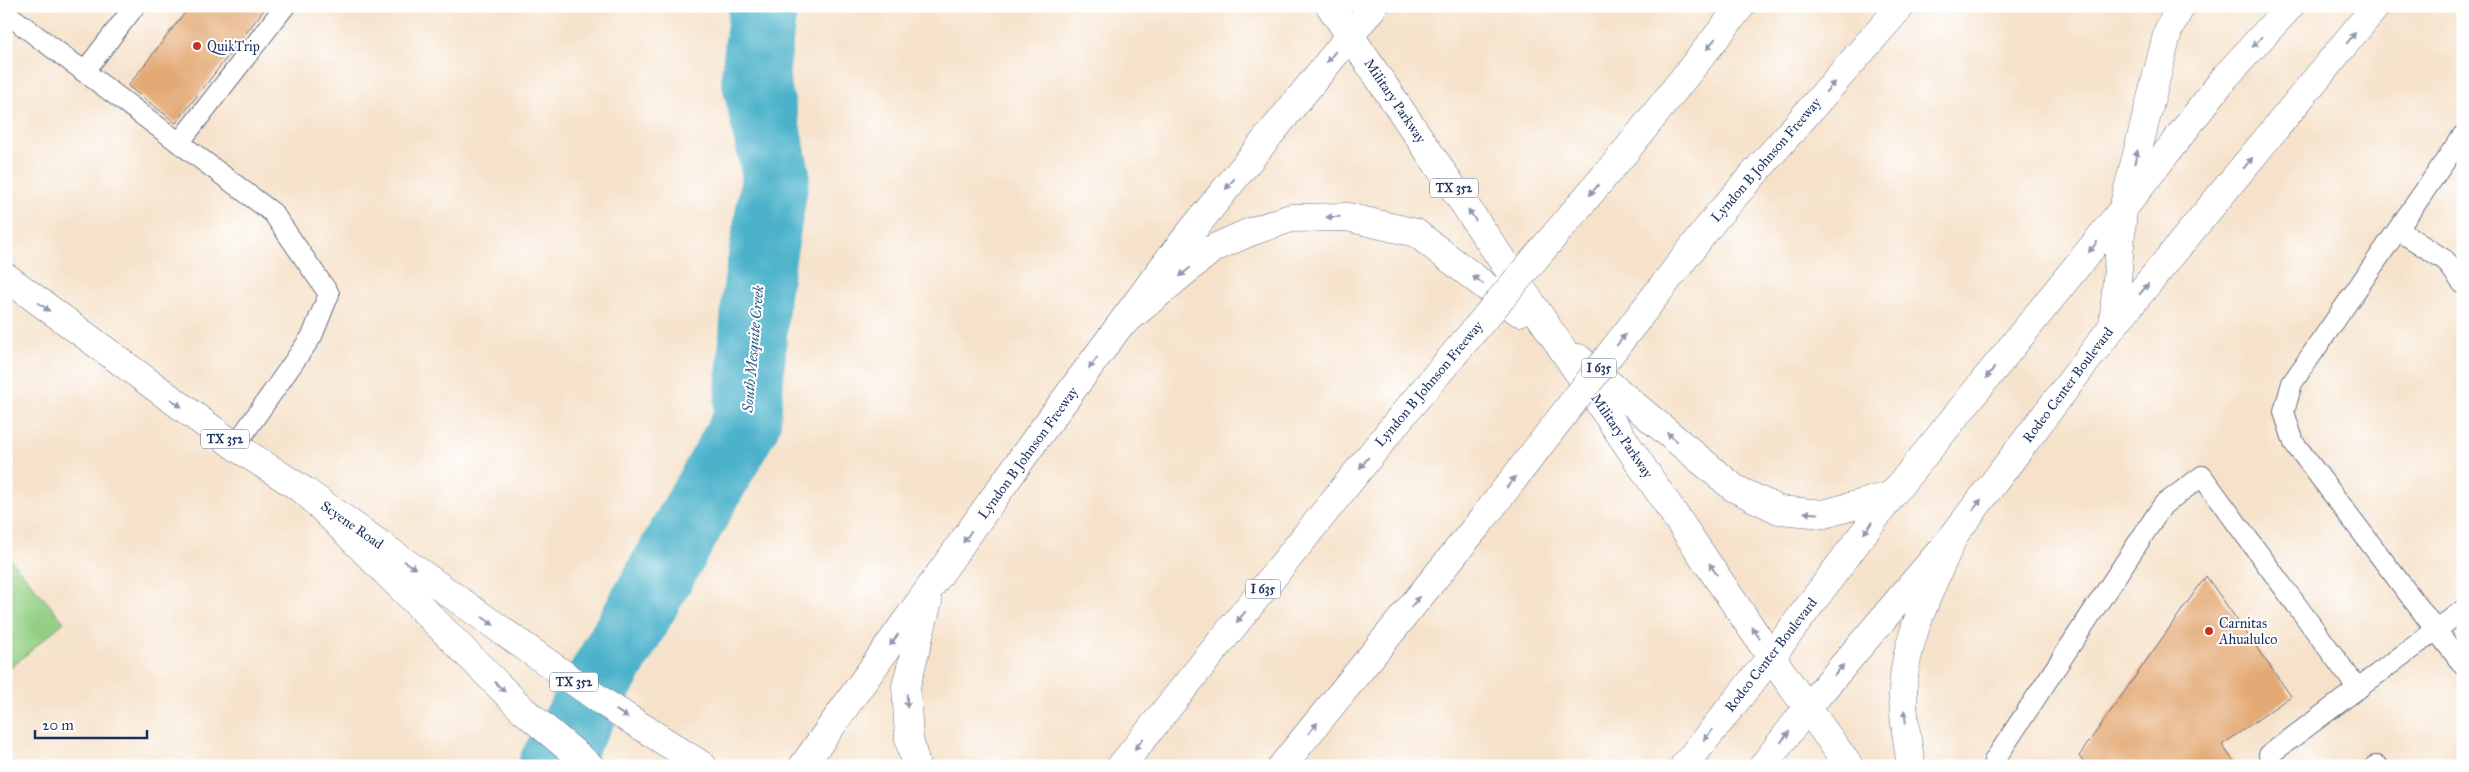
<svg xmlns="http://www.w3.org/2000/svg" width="2469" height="772" font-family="'IM FELL Great Primer',serif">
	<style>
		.green { fill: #93cf83; stroke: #577f70 }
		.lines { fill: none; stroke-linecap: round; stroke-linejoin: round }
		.river { stroke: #4bb2ca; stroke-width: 68 }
		.building { fill: #e4aa76 }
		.service-casing { stroke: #686e84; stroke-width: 22 }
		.secondary-casing { stroke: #686e84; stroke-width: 29 }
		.primary-casing { stroke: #686e84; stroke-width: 29 }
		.motorway-casing { stroke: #686e84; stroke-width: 29 }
		.service { stroke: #fff; stroke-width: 20 }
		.secondary { stroke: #fff; stroke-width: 28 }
		.primary { stroke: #fff; stroke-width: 28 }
		.motorway { stroke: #fff; stroke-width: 28 }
		.motorway-bridge-casing { stroke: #686e84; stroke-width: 29; stroke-linecap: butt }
		.motorway-bridge { stroke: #fff; stroke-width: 28 }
		.oneway { fill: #8d97ae }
		.poi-dot { fill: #c8321e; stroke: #fff; stroke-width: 2 }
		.labels { text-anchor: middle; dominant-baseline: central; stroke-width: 4; stroke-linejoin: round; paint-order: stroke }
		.shield { fill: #fff; stroke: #5f6d8e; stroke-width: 1 }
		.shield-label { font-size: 12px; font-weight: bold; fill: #1b2f5e }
		.poi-label { font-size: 14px; fill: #1b2f5e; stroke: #fff; text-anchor: start }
		.street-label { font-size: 14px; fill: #1b2f5e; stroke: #fff }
		.water-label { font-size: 15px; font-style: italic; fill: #2c5d84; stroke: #fff }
	</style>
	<rect width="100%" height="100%" fill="#fff"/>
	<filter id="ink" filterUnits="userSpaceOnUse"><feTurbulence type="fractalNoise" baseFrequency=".02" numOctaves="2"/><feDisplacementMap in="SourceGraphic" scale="10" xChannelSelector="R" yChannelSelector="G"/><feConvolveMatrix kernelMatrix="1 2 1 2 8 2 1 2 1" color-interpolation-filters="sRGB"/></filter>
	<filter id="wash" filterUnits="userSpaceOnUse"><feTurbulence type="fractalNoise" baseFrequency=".0096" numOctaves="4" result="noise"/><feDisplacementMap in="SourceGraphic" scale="20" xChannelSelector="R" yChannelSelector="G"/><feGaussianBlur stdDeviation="1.12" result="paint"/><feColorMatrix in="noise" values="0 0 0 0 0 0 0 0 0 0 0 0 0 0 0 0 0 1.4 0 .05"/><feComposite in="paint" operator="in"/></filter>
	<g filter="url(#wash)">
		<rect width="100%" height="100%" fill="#f6e2ca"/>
		<path class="green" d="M6 554 64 622 6 672Z"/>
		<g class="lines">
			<path class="river" d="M552 766 747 421 756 294 776 174 755 77 763 6"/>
		</g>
		<g id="blocks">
			<path class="building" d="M190 6H267L176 123 128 86Z
				M2206 576 2291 696 2222 745 2237 766H2086L2079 756Z"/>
		</g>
	</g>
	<g filter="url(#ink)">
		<use href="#blocks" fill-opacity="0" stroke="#686e84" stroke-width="1"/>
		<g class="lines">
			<defs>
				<path id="service" d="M6 13 273 213 329 294 312 336 235 446
					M84 72 135 6
					M2463 135 2292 383 2284 412 2294 443 2436 630 2463 610
					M179 143 285 6
					M2398 230 2445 260 2463 284
					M2269 755 2436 630 2463 665
					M1997 766 1994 761 2163 505 2202 476 2358 689
					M2375 766H2377"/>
				<path id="secondary" d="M1578 358 1734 488 1779 510 1824 514 1892 495
					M803 766 1035 440 1169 259 1374 6
					M916 766 909 739 906 686 928 602
					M1684 766 1771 657 1892 495 2123 209 2226 76 2290 6
					M1763 766 1808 707 1954 535 2113 326 2376 6"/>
				<path id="primary" d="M1330 6 1771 657 1849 766
					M6 277 235 446 306 492 603 702 703 766
					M1122 324 1212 249 1250 232 1291 218 1347 217 1416 233 1519 312
					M1911 766C1908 743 1903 719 1903 697 1902 641 1933 585 1954 535"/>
				<path id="motorway" d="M1625 152 1741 6
					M1717 216 1901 6
					M2113 326 2123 209 2168 31 2181 6
					M306 492 523 710 590 766
					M1121 766 1406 411
					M1282 766 1481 521"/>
			</defs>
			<use href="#service" class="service-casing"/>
			<use href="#secondary" class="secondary-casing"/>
			<use href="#primary" class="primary-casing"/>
			<use href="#motorway" class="motorway-casing"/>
			<use href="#service" class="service"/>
			<use href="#secondary" class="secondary"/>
			<use href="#primary" class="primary"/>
			<use href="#motorway" class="motorway"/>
			<defs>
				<path id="motorway-bridge" d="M1406 411 1625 152
					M1481 521 1717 216"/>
			</defs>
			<use href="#motorway-bridge" class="motorway-bridge-casing"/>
			<use href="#motorway-bridge" class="motorway-bridge"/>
		</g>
		<defs><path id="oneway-solid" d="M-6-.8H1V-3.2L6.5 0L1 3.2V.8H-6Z" transform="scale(1.25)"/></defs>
		<g class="oneway">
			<use href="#oneway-solid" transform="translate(2351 38) rotate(-51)"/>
			<use href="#oneway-solid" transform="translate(2257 42) rotate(132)"/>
			<use href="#oneway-solid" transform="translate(1711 44) rotate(128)"/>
			<use href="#oneway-solid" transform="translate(1331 57) rotate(129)"/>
			<use href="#oneway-solid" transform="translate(1830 87) rotate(-49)"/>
			<use href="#oneway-solid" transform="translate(2136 157) rotate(-76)"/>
			<use href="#oneway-solid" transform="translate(2248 163) rotate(-50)"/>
			<use href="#oneway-solid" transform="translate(1230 184) rotate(129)"/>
			<use href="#oneway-solid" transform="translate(1594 190) rotate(130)"/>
			<use href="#oneway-solid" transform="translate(1472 215) rotate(-124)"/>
			<use href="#oneway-solid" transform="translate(1333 217) rotate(179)"/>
			<use href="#oneway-solid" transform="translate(2093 247) rotate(129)"/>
			<use href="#oneway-solid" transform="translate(1185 272) rotate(140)"/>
			<use href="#oneway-solid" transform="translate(1478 280) rotate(-143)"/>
			<use href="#oneway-solid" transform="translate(2144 289) rotate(-50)"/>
			<use href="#oneway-solid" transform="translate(44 307) rotate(36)"/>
			<use href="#oneway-solid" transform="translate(1621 340) rotate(-52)"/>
			<use href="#oneway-solid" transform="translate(1093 363) rotate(127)"/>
			<use href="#oneway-solid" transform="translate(1990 373) rotate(129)"/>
			<use href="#oneway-solid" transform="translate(176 403) rotate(36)"/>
			<use href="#oneway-solid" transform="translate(1672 437) rotate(-140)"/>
			<use href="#oneway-solid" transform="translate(1364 463) rotate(129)"/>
			<use href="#oneway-solid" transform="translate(1511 482) rotate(-52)"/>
			<use href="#oneway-solid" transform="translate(1977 505) rotate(-53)"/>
			<use href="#oneway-solid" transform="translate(1811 513) rotate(-175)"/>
			<use href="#oneway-solid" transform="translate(1868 528) rotate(126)"/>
			<use href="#oneway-solid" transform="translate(967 537) rotate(125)"/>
			<use href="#oneway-solid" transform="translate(410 565) rotate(35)"/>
			<use href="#oneway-solid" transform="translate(1713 569) rotate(-124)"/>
			<use href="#oneway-solid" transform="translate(1415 602) rotate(-51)"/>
			<use href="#oneway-solid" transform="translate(1241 617) rotate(129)"/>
			<use href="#oneway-solid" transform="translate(488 621) rotate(35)"/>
			<use href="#oneway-solid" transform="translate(1756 633) rotate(-124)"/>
			<use href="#oneway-solid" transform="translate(894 640) rotate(126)"/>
			<use href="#oneway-solid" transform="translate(1839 670) rotate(-50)"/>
			<use href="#oneway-solid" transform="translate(500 687) rotate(45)"/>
			<use href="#oneway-solid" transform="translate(907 701) rotate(88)"/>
			<use href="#oneway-solid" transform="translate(622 714) rotate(33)"/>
			<use href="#oneway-solid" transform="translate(1905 717) rotate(-97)"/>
			<use href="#oneway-solid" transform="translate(1313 728) rotate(-51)"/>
			<use href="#oneway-solid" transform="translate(1708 735) rotate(129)"/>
			<use href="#oneway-solid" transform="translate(1785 737) rotate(-52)"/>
			<use href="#oneway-solid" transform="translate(1139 744) rotate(129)"/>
		</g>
	</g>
	<g class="poi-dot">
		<circle cx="197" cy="46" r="5"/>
		<circle cx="2209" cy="631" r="5"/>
	</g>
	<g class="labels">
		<g class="shield">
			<rect x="1430" y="178.5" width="48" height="19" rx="4"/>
			<rect x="1581.5" y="358.5" width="35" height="19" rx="4"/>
			<rect x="201" y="429.5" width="48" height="19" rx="4"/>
			<rect x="1245.5" y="579.5" width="35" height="19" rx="4"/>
			<rect x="550" y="672.5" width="48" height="19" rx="4"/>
		</g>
		<g class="shield-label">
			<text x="1454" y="188">TX 352</text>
			<text x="1599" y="368">I 635</text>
			<text x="225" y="439">TX 352</text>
			<text x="1263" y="589">I 635</text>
			<text x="574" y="682">TX 352</text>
		</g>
		<g class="poi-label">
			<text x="207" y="46">QuikTrip</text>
			<text x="2219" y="623">Carnitas<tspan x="2219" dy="16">Ahualulco</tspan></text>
		</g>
		<g class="street-label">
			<text transform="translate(1395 101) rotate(56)">Military Parkway</text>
			<text transform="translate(1766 160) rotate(-49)">Lyndon B Johnson Freeway</text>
			<text transform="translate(1429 384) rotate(-50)">Lyndon B Johnson Freeway</text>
			<text transform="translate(2068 385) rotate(-53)">Rodeo Center Boulevard</text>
			<text transform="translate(1622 436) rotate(56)">Military Parkway</text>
			<text transform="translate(1028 453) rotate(-54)">Lyndon B Johnson Freeway</text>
			<text transform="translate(352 525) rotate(35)">Scyene Road</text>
			<text transform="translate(1771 655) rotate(-52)">Rodeo Center Boulevard</text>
		</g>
		<g class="water-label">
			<text transform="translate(753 349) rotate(-85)">South Mesquite Creek</text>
		</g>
	</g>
	<rect width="2469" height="772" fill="none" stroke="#fff" stroke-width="25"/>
	<path d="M35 730v8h112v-8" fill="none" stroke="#1b2f5e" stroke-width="2.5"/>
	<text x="42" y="730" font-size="15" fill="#1b2f5e" stroke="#ffffff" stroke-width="4" paint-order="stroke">20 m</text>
</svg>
